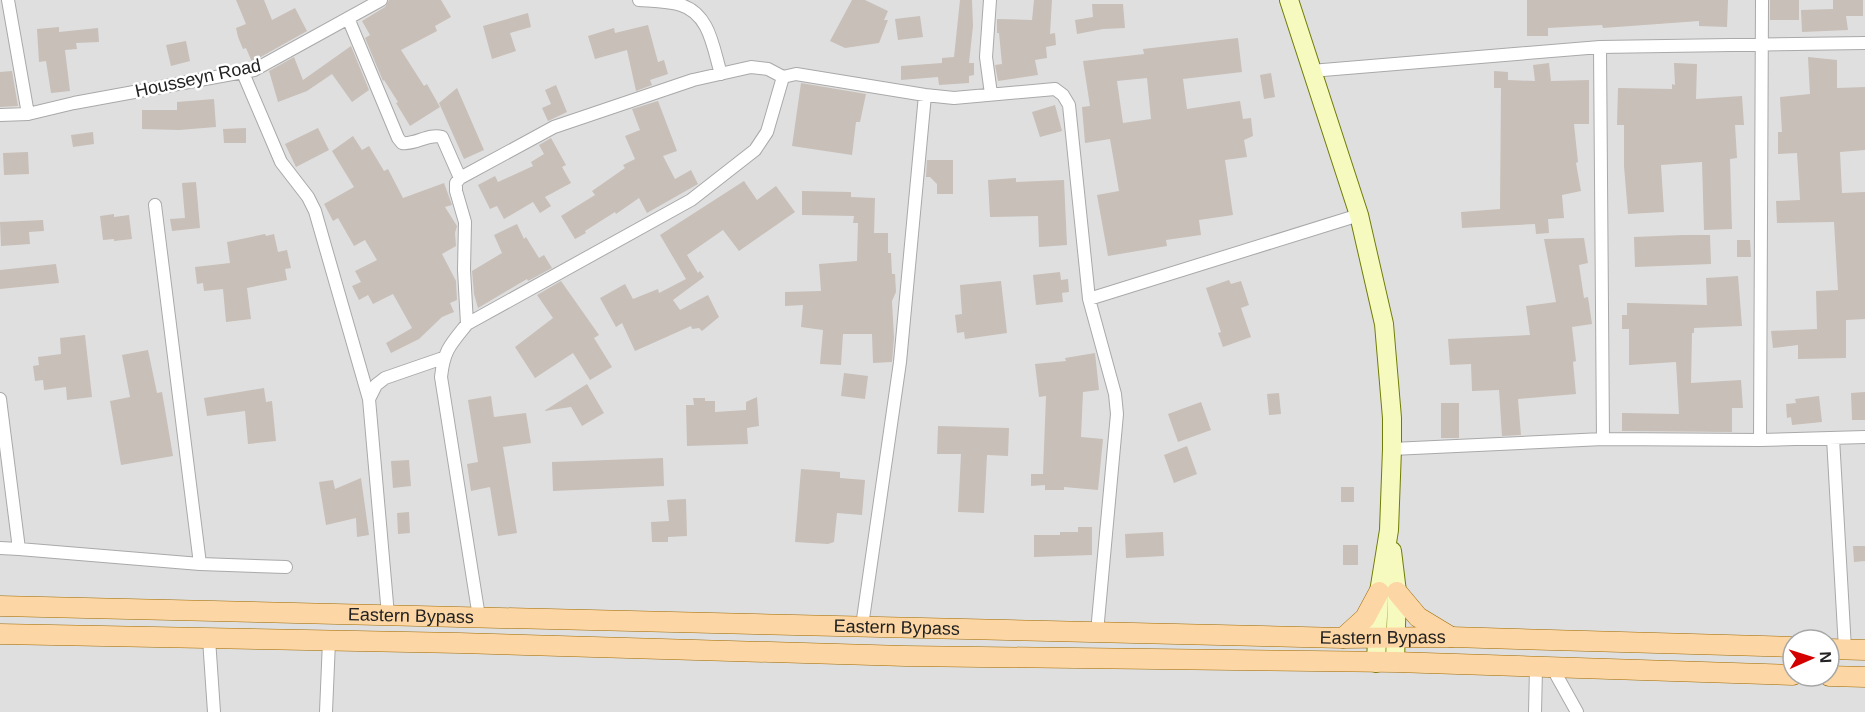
<svg xmlns="http://www.w3.org/2000/svg" width="1865" height="712" font-family="Helvetica,sans-serif">
	<style>
		.residential { fill: #e0dfdf; fill-rule: evenodd }
		.building { fill: #c7bfb8; fill-rule: evenodd }
		.lines { fill: none; stroke-linecap: round; stroke-linejoin: round }
		.street-casing { stroke: #a9a9a9; stroke-width: 14 }
		.secondary-casing { stroke: #707d05; stroke-width: 20 }
		.primary-casing { stroke: #a06b00; stroke-width: 21 }
		.street { stroke: #fff; stroke-width: 12 }
		.secondary { stroke: #f7fabf; stroke-width: 18 }
		.primary { stroke: #fcd6a4; stroke-width: 20 }
		.labels { text-anchor: middle; dominant-baseline: central; stroke-width: 5; stroke-linejoin: round; paint-order: stroke }
		.street-label { font-size: 18px; fill: #222; stroke: #fff }
	</style>
	<rect width="100%" height="100%" fill="#f2efe9"/>
	<path class="residential" d="M0 0H1865V712H0ZM1793 640H1829V676H1793Z"/>
	<path class="building" d="M236 0H264L272 20 295 8 307 31 252 62 246 48 243 49 238 37 236 28 246 24Z
		M389 0H441L451 17 435 26 437 31 401 50 424 86 427 84 440 107 410 126 396 103 398 102 384 80 383 81 365 38 370 35 362 21 385 7Z
		M852 0H865L888 11 884 20H888L879 43 845 48 830 41Z
		M960 0H972L973 26 969 63H974V75L969 76V83L939 85 938 77 901 80V66L942 63V58L954 57Z
		M1034 0H1052L1050 34 1055 33 1056 45 1046 47 1047 58 1035 60 1038 75 998 81 995 65 1002 64 999 33H997V19L1032 20Z
		M1527 0H1728L1727 27 1699 26V21L1603 28 1602 25 1548 28V36H1527Z
		M1770 0H1799V20H1770Z
		M1833 0H1863V16H1846L1848 30 1802 32 1801 10 1833 9Z
		M1092 4H1123L1125 28 1103 29 1077 34 1075 20 1093 17Z
		M528 13 531 27 510 33 516 51 492 59 483 26Z
		M920 16 923 37 898 40 895 19Z
		M648 25 658 62 664 60 668 74 650 80 652 85 636 91 627 50 595 59 588 36 614 28 615 33Z
		M59 27V32L98 28 99 42 76 43 77 49 65 50 70 91 51 93 46 61 39 62 37 29Z
		M1238 38 1242 72 1183 79 1187 109 1240 101 1243 119 1251 118 1253 136 1244 140 1247 157 1225 160 1233 215 1199 220 1201 235 1166 240 1167 246 1108 256 1097 195 1119 191 1110 139 1085 143 1082 107 1090 106 1083 61 1144 54 1143 49ZM1147 78 1151 119 1123 123 1117 81Z
		M186 41 190 61 171 66 166 45Z
		M351 46 369 90 352 102 332 74 307 91 278 102 269 71 294 57 303 80Z
		M1808 57 1837 60V88L1865 87V150L1840 152 1842 193 1865 192V319L1846 320V358L1798 359V345L1773 348 1771 331 1817 329 1816 291 1838 290 1834 222 1777 223 1776 201 1800 200 1797 153 1778 154V132H1782L1780 97 1810 94Z
		M1549 63 1551 81 1589 80V124H1574L1578 162 1576 163 1581 191 1562 195 1564 218 1548 219 1549 233 1536 234 1535 224 1462 228 1461 212 1500 209 1501 88H1494V71L1508 72V80L1535 81 1533 65Z
		M1674 63 1697 64 1696 99 1742 96 1744 125H1735L1737 158 1730 159 1732 229 1704 230 1702 162 1661 165 1664 212 1628 214 1624 166V125H1617L1618 88 1672 89V84L1675 85Z
		M12 71 18 106 0 107V72Z
		M1271 73 1275 97 1264 99 1260 75Z
		M801 83 866 94 860 122H856L852 155 792 146Z
		M556 85 567 112 548 121 542 108 551 104 545 90Z
		M457 88 484 150 464 159 439 103Z
		M214 99 216 127 179 130 142 129V110H177V102Z
		M658 101 677 151 663 156 675 179 691 170 698 184 647 213 639 198 616 214 615 212 585 231 586 233 575 239 561 216 595 195 592 191 625 168 623 165 635 159 625 136 640 130 632 109Z
		M1055 105 1062 131 1040 137 1032 112Z
		M246 128V143H224L223 129Z
		M318 128 329 150 296 167 285 144Z
		M93 132 94 144 73 147 71 135Z
		M353 136 362 150 369 146 384 171 388 169 403 198 444 183 452 205 445 207 457 226 455 233 456 246 442 254 456 281 457 300 450 303 454 312 442 317 419 339 391 353 386 343 412 328 393 294 373 304 368 295 359 300 352 286 361 282 355 271 377 260 365 240 354 246 338 218 333 221 324 204 354 187 332 151Z
		M551 138 566 165 562 167 571 183 545 197 551 206 540 213 533 202 504 219 497 206 490 209 478 185 495 176 498 182 533 166 531 162 544 154 539 145Z
		M28 152 29 174 4 175 3 153Z
		M927 160H953V194H937V184L930 177H926Z
		M1016 178V182L1064 180 1067 245 1039 247 1038 216 990 217 988 180Z
		M744 181 757 200 776 186 795 212 739 251 723 230 687 255 698 273 700 271 704 277 673 300 680 310 708 295 719 317 702 331 699 328 692 329 691 326 635 351 622 323 616 327 600 298 625 284 633 299 658 289 659 293 686 279 660 235Z
		M196 182 200 228 172 231 170 219 185 218 182 183Z
		M802 191 851 192V197L875 198 874 233H888V253H891L892 274H895L896 292 892 301 894 338 892 362 873 363 872 334H843L841 365 820 364 823 330 801 327 803 305 785 306V292L821 291 819 264 857 261 858 223H853L854 216 802 215Z
		M114 214V217L129 215 132 239 114 241V239L103 240 100 216Z
		M43 220 44 231 29 232 30 244 1 246 0 222Z
		M517 224 524 239 526 237 539 258 544 255 552 268 528 281 527 279 478 308 474 294 472 271 502 253 494 235Z
		M265 234 266 236 274 234 278 252 287 250 291 268 285 269 287 280 247 288 251 319 226 322 223 289 204 291 203 283 197 284 195 267 230 263 227 242Z
		M1683 235H1710L1711 264 1635 267 1634 237Z
		M1584 238 1588 263 1579 265 1584 298 1588 297 1592 324 1572 327 1576 361 1573 362 1576 394 1518 399 1521 435 1502 436 1499 390 1472 391 1471 364 1450 365 1448 339 1530 335 1526 306 1556 302 1544 239Z
		M1737 240H1750L1751 257H1737Z
		M56 264 59 283 0 289V270Z
		M1060 272 1061 280 1068 279 1069 292 1062 293 1063 302 1036 305 1033 275Z
		M1738 276 1742 326 1694 328V333H1692L1691 383 1741 380 1743 408H1732V432L1622 431V413L1679 414 1676 362 1629 365V329H1622V315H1627V303L1707 305 1706 278Z
		M1229 280 1231 284 1241 281 1249 305 1241 308 1251 337 1223 347 1218 333 1221 332 1206 288Z
		M561 281 599 335 594 338 612 367 590 380 573 353 535 378 515 347 553 318 537 295Z
		M1001 281 1007 333 965 339 964 332 957 333 955 315 962 314 960 285Z
		M85 335 92 397 67 400 66 387 44 390 43 380 35 381 33 366 39 365 38 357 61 354 60 338Z
		M148 350 157 393 162 392 173 456 121 465 110 401 130 397 122 355Z
		M1095 353 1099 390 1083 392 1081 437 1103 439 1098 490 1064 487V490H1045V485L1031 486V474H1043L1046 396 1039 397 1035 364 1066 361 1065 358Z
		M844 373 868 376 865 399 841 396Z
		M587 384 604 413 582 426 571 407 544 411Z
		M264 388 266 402 272 401 276 441 248 444 245 411 207 416 204 398Z
		M1865 392V420H1852L1851 393Z
		M1279 393 1281 414 1269 415 1267 394Z
		M491 396 494 417 526 413 531 443 503 447 517 533 498 536 490 487 471 491 467 464 478 462 468 400Z
		M1819 396 1822 422 1792 425 1791 417 1787 418 1786 404 1796 403 1795 399Z
		M757 397 759 426 747 428 748 444 687 446 686 405H694L693 398H705V401H715V412L746 410V402Z
		M1201 402 1211 430 1178 442 1168 414Z
		M1441 403H1459V438H1441Z
		M938 426 1009 428 1008 456 987 455 984 513 958 512 961 454H937Z
		M1187 446 1197 474 1174 483 1164 455Z
		M663 458 664 486 553 491 552 462Z
		M409 460 411 486 393 488 391 461Z
		M801 469 840 472V478L865 480 862 515 837 513 834 542 828 544 795 542Z
		M361 478 369 535 357 537 356 518 326 525 319 482 333 480 335 489Z
		M1341 487H1354V502H1341Z
		M686 499 687 536 668 537V542H652L651 522 669 521 667 500Z
		M409 512 410 533 398 534 397 513Z
		M1078 527H1092V555L1034 557V535H1060V532H1078Z
		M1163 532 1164 556 1126 558 1125 534Z
		M1343 545H1358V565H1343Z
		M1853 546H1865V561L1854 562Z"/>
	<g class="lines">
		<defs>
			<path id="street" d="M8 0 28 114
				M639 0C652 1 668 1 681 5 710 14 713 48 721 74
				M990 0 986 57 991 94
				M348 18 398 138 402 143C416 145 428 133 442 137L460 178
				M1600 47 1603 439
				M1311 71 1600 47 1865 43
				M243 73 281 162 308 197 315 211 369 399
				M0 115 28 114 74 103 254 70 381 0
				M155 205 200 564
				M1089 299 1359 215
				M467 324 464 270 465 222 456 191V183L460 178 554 127 693 80 751 67 768 69 783 77
				M0 399 19 549 200 564 286 567
				M1833 438 1845 649
				M1760 440 1762 0
				M1392 449 1603 439 1760 440 1865 437
				M0 548 19 549
				M388 615 369 399 376 385 385 378 443 358
				M479 617 441 377C444 350 450 345 467 324L691 200 755 150 767 132 783 77 796 74 925 95 954 98 1055 89 1063 95 1069 105 1089 299 1115 394 1117 414 1097 632
				M862 626 900 362 925 95
				M209 639 214 712
				M1553 669 1577 712
				M326 712 329 641
				M1535 712 1536 668"/>
			<path id="secondary" d="M1289 0 1359 215 1384 324 1392 418V449L1389 530 1379 592 1376 663
				M1392 551 1397 592 1395 662"/>
			<g id="primary">
				<path d="M1397 592 1418 617 1451 637"/>
				<path id="s1" d="M0 606 1343 638 1451 637 1793 647"/>
				<path d="M0 634 459 643 905 656 1395 662 1793 675"/>
				<path d="M1343 638 1365 618 1379 592"/>
				<path d="M1829 649 1865 650"/>
				<path d="M1829 676 1865 677"/>
			</g>
		</defs>
		<use href="#street" class="street-casing"/>
		<use href="#secondary" class="secondary-casing"/>
		<use href="#primary" class="primary-casing"/>
		<use href="#street" class="street"/>
		<use href="#secondary" class="secondary"/>
		<use href="#primary" class="primary"/>
	</g>
	<g class="labels">
		<g class="street-label">
			<text transform="translate(198 78) rotate(-12)">Housseyn Road</text>
			<text stroke="none"><textPath href="#s1" startOffset="411">Eastern Bypass</textPath></text>
			<text stroke="none"><textPath href="#s1" startOffset="897">Eastern Bypass</textPath></text>
			<text stroke="none"><textPath href="#s1" startOffset="1383">Eastern Bypass</textPath></text>
		</g>
	</g>
	<g transform="translate(1811 658) rotate(87)"><circle r="28" fill="#ffffff" stroke="#a7a7a7" stroke-width="1.5"/>
	<path d="M0-4.5L10 22L0 15L-10 22Z" fill="#d40000"/>
	<text y="-9" font-size="16" font-weight="bold" text-anchor="middle" fill="#222222">N</text>
	</g>
</svg>
